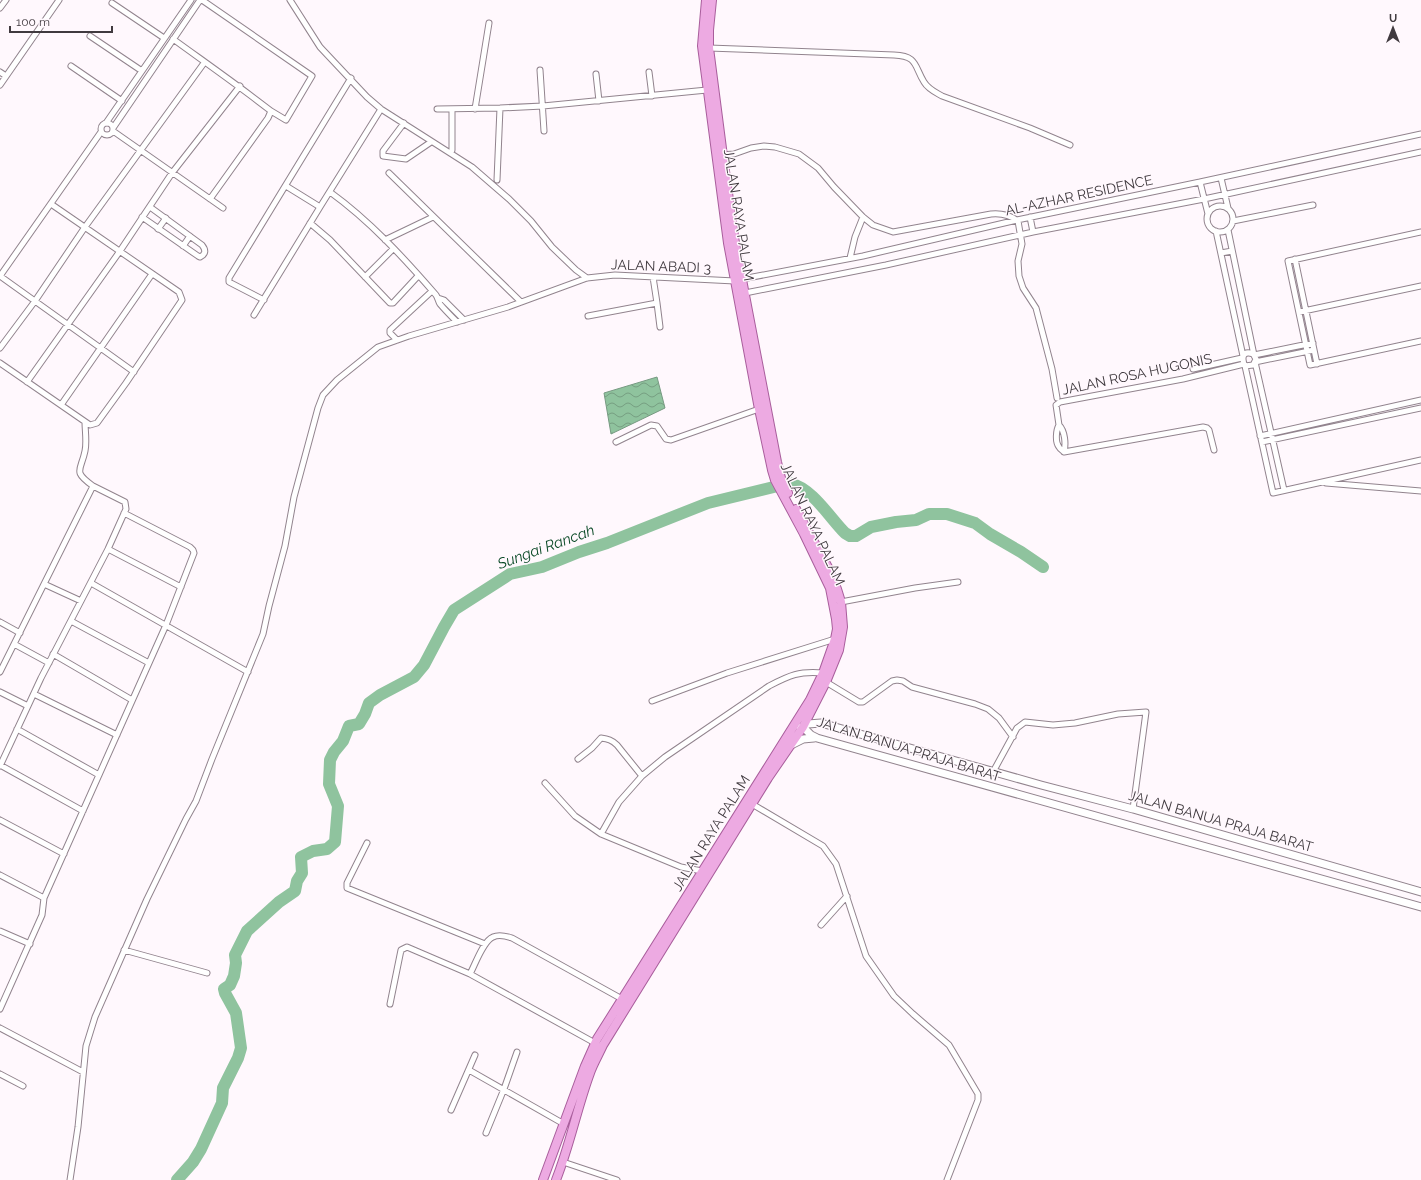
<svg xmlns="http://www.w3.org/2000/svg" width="1421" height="1180" font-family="Raleway,sans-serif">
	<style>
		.water { fill: url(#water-waves); stroke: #779a82 }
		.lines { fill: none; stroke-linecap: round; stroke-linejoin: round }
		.river { stroke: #8fc39e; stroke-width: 12 }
		.street-casing { stroke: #92848e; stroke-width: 7 }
		.secondary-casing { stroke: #92848e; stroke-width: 9 }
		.primary-casing { stroke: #a95e9c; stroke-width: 10 }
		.street { stroke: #fff; stroke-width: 5 }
		.secondary { stroke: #fff; stroke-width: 7 }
		.primary { stroke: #edaae2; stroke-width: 8 }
		.labels { text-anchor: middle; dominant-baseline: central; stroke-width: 3; stroke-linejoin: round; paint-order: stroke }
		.street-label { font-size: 14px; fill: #403a3f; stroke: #fff8fd }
		.water-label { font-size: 15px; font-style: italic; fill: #0b4a27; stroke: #fff8fd }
	</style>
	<defs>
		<pattern id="water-waves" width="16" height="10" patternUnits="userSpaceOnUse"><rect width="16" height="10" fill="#8fc39e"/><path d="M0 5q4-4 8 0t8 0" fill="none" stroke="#769f82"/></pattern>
	</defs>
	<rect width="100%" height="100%" fill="#fff8fd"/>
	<path class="water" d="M657 377 665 408 611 434 604 393Z"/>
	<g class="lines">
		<path class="river" d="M177 1180 193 1162 201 1149 222 1103 223 1088 238 1058 241 1048 236 1013 225 993 224 989 230 985 234 976 236 963 235 955 247 931 279 902 295 891 297 881 302 873 301 857 313 851 327 849 335 842 338 806 329 784 330 760 334 752 343 741 349 726 359 724 365 714 369 703 380 695 414 677 424 665 444 627 454 610 510 574 542 567 579 552 607 543 708 503 790 483C813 489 829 517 845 533L850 536H856L871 527 896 522 916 520 929 514H947L975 523 990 534 1021 552 1043 567"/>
		<defs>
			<path id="street" d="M202 0 312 76 286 120 271 111
				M290 0 320 47 367 97 381 109 472 167 509 199 531 221 552 247 576 270 587 278
				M112 3 164 38
				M0 8 6 0
				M90 36 142 71
				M173 39C206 63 239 86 271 111L268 118 210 199
				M709 48 894 55C918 56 914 66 924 82 928 89 935 92 942 96L1030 128 1070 145
				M71 66 122 101
				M540 70 544 131
				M0 72 6 76
				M649 72 652 96
				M596 74 599 101
				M0 85 59 0
				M437 109 500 108 543 106 707 90
				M475 109 489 23
				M101 129a6 6 0 1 1 12 0a6 6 0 1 1-12 0Z
				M106 123 191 0
				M404 123 383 151V156L406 159 431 142
				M113 128 200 0
				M113 131 223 208
				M452 150V109
				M721 155 734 154 751 148 764 146 775 147 799 154 818 168 834 187 863 217 873 225 893 232 991 214C1001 213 1010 215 1018 221L1022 244 1018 261 1019 276 1023 288 1036 308 1052 369 1057 398
				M389 173 521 302
				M1221 178 1228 208
				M497 180 500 108
				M1200 182 1208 214
				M330 192C370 221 404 258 436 295 438 298 438 301 440 304 445 310 451 316 457 322
				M1207 219a13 13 0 1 1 26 0a13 13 0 1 1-26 0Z
				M320 207 381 109
				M142 217 198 256 200 257C206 254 206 250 202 245L150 207
				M1030 217 1033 232
				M1233 221 1313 205
				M310 223 330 240 390 303H393L418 276
				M158 229 166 218
				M1228 230 1254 355 1313 343
				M1216 231 1243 356
				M1421 232 1288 261 1310 365 1421 341
				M385 240 433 217
				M183 246 190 236
				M1221 253 1232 251
				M850 258 855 237 863 217
				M1295 259 1317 364
				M0 276 101 132
				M0 276 134 372
				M365 277 393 249
				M742 279 863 256 1017 220 1200 182 1421 134
				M745 293 886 265 1033 232 1204 199 1421 152
				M438 298 444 300 464 320
				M264 300 229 282V278L351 78
				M657 303 660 327
				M1299 312 1421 286
				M254 315 320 207 286 186
				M588 316 657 303 653 277
				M397 340 390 333V330L432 291
				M0 348 35 301 85 227 204 63
				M0 363 87 423 90 425 97 423 126 383 182 300 179 292 51 204
				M1245 366 1253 365 1256 359 1253 354C1243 350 1241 358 1245 366L1273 493 1421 460
				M1193 369 1242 358
				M27 382 120 251 172 173 240 86
				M61 405 152 274
				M85 422C85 431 87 442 85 451 81 471 72 471 93 486
				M1059 425C1065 431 1066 444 1064 452
				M1260 436 1421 400
				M616 442 651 425 657 426 666 439 671 440 759 409
				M1262 442 1421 408
				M1214 450 1209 430 1207 428 1203 427 1064 452C1062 450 1060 449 1059 447 1055 442 1056 430 1059 425L1056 405 1060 402 1183 379 1244 364
				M1326 483 1421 491
				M1284 490 1255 362 1314 350
				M108 549 181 587
				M91 583 248 672
				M44 584 81 601
				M841 602 915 588 958 582
				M71 621 149 663
				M0 622 20 633
				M14 644 49 663
				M53 654 132 700
				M0 672 93 486 125 502 126 509 108 549 41 678 0 766
				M826 682 859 702H863L892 681 897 680 903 681 912 687 975 704 988 709 999 718 1013 737
				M0 692 28 706
				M34 694 117 735
				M652 701 727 673 835 639
				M17 729 99 775
				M578 759 592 748 601 738C608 739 612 740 617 745L642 776
				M0 765 83 811
				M993 772 1017 728 1025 722 1053 725 1075 723 1118 714 1146 712 1133 809
				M545 783 575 816 601 834
				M752 804 823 846 836 864 866 956 894 996 913 1014 949 1045 978 1094V1100L947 1180
				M0 820 64 854
				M367 843 347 883V888L485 944
				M702 871 681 867 601 834 619 802 642 776 665 757 769 686C790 675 799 671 823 673
				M0 875 44 898
				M821 925 847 896
				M0 931 30 944
				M124 950 207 973
				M470 974C475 965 483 941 493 937 499 934 506 936 512 938L622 999
				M390 1004 401 950 407 947 470 974 595 1043
				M0 1009 42 915 44 898 166 625 194 553 193 550 190 547 124 513
				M0 1028 83 1072
				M469 1070 564 1124
				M0 1074 23 1086
				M451 1110 475 1055
				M486 1133 504 1089 517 1052
				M563 1162 617 1180
				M70 1180 78 1127 86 1046 95 1017 147 899 186 819 196 801 212 759 263 634 269 606 285 546 294 497 318 408 323 395 337 380 378 347 409 336 508 307 587 278 615 275 735 281"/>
			<path id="secondary" d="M803 727 811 735 817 738 1421 907
				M800 728 808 724 821 723 1041 785 1133 809 1421 892
				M791 745 803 739 814 738"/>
			<path id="primary" d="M712 0 709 30V48L724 164 735 243 777 462 781 478 788 493
				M543 1180 585 1066 597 1039 810 700 823 673 835 639 837 629 836 619 830 588 804 534 775 480 772 470 759 409 728 243 702 46 706 0
				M556 1180C570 1145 577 1108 590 1073 593 1064 599 1054 603 1045L768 778 803 727 826 682 839 650 843 627 841 602 837 589 830 571 796 509"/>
		</defs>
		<use href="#street" class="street-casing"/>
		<use href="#secondary" class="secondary-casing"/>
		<use href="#primary" class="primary-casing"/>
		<use href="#street" class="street"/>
		<use href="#secondary" class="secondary"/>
		<use href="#primary" class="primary"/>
	</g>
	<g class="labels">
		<g class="street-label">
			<text transform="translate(1079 195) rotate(-12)">AL-AZHAR RESIDENCE</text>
			<text transform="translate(739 215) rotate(81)">JALAN RAYA PALAM</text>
			<text transform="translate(661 266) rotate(2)">JALAN ABADI 3</text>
			<text transform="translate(1137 374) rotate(-12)">JALAN ROSA HUGONIS</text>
			<text transform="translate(813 524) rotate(65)">JALAN RAYA PALAM</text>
			<text transform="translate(909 749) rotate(17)">JALAN BANUA PRAJA BARAT</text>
			<text transform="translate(1221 821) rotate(16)">JALAN BANUA PRAJA BARAT</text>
			<text transform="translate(711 833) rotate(-58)">JALAN RAYA PALAM</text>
		</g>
		<g class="water-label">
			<text transform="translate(546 547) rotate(-20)">Sungai Rancah</text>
		</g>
	</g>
	<g transform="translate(1393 28)" stroke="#fff8fd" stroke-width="3" paint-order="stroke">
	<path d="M0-3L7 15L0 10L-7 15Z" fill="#403a3f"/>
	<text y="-6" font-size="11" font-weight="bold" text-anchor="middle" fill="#403a3f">U</text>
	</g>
	<path d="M10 26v6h102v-6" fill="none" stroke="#403a3f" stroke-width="2"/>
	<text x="16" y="26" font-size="12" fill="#403a3f" stroke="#fff8fd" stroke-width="3" paint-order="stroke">100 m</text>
</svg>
